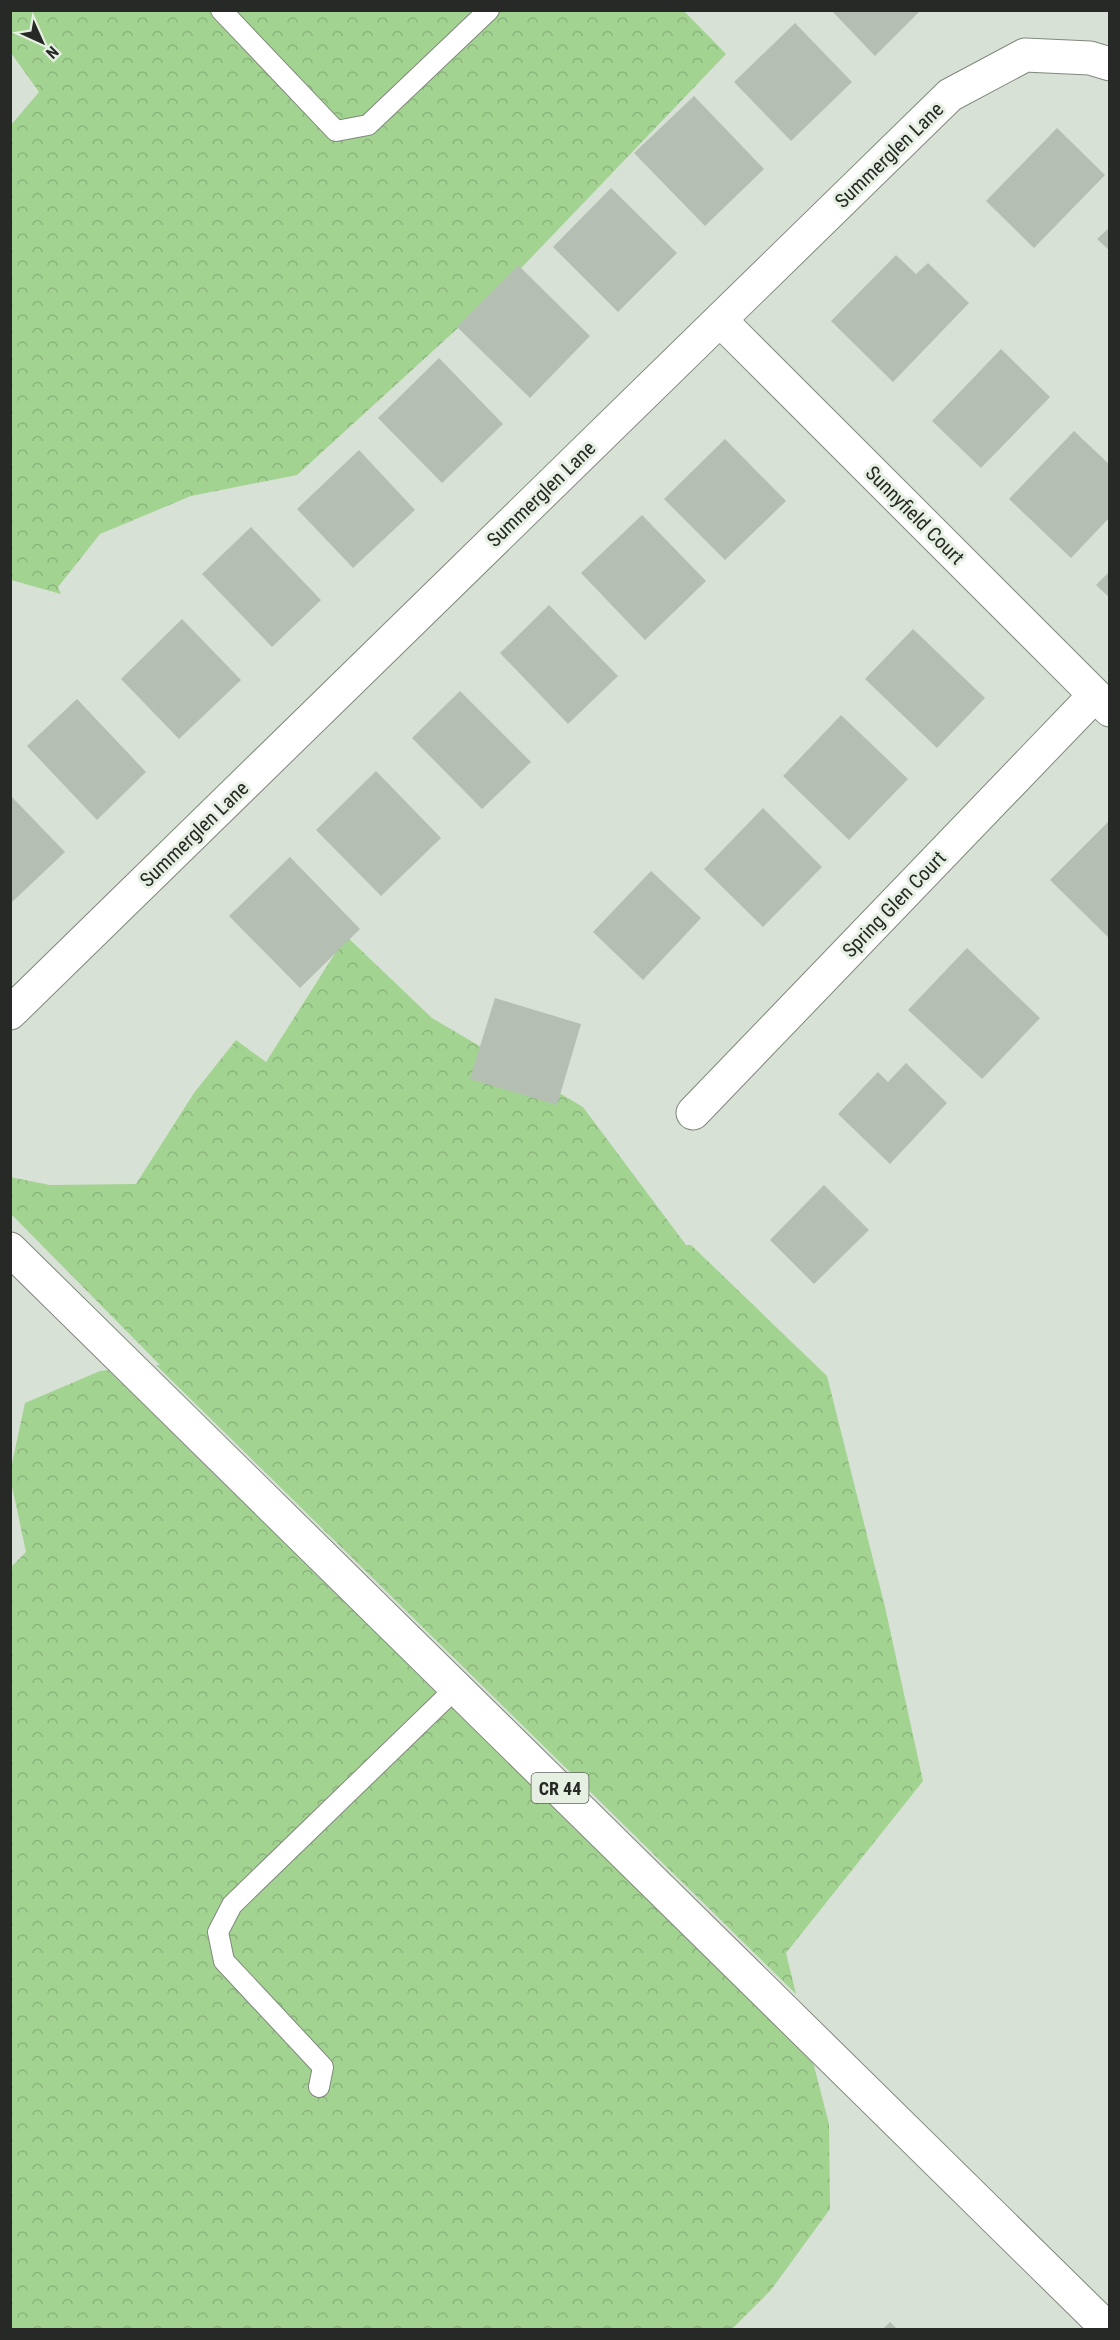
<svg xmlns="http://www.w3.org/2000/svg" width="1120" height="2340" font-family="'Roboto Condensed',sans-serif">
	<style>
		.forest { fill: url(#forest-crowns) }
		.building { fill: #b5beb2 }
		.lines { fill: none; stroke-linecap: round; stroke-linejoin: round }
		.lane-casing { stroke: #80897d; stroke-width: 22 }
		.street-casing { stroke: #80897d; stroke-width: 35 }
		.primary-casing { stroke: #80897d; stroke-width: 35 }
		.lane { stroke: #fff; stroke-width: 20 }
		.street { stroke: #fff; stroke-width: 33 }
		.primary { stroke: #fff; stroke-width: 33 }
		.labels { text-anchor: middle; dominant-baseline: central; stroke-width: 6; stroke-linejoin: round; paint-order: stroke }
		.shield { fill: #e5efe2; stroke: #5f645e; stroke-width: 1.5 }
		.shield-label { font-size: 18px; font-weight: bold; fill: #262925 }
		.street-label { font-size: 20px; fill: #262925; stroke: #e5efe2 }
	</style>
	<defs>
		<pattern id="forest-crowns" width="20" height="18" patternUnits="userSpaceOnUse" patternTransform="scale(1.5)"><rect width="20" height="18" fill="#a2d390"/><path d="M2 6a3 3 0 1 1 6 0M12 15a3 3 0 1 1 6 0" fill="none" stroke="#8bb57c"/></pattern>
	</defs>
	<rect width="100%" height="100%" fill="#d8e1d5"/>
	<path class="forest" d="M10 11H684L726 54 504 286 297 475 191 496 100 534 58 587 61 594 11 580V125L39 92 11 53Z
		M346 936 432 1018 583 1107 686 1245H691L827 1376 885 1607 923 1781 786 1953 796 1994 156 1365H160L11 1214 10 1177 50 1185 136 1184 194 1093 236 1040 266 1062Z
		M108 1370 813 2062 829 2124 830 2209 771 2290 732 2329H11L10 1568 26 1552 10 1477 11 1468 25 1403 100 1371Z"/>
	<path class="building" d="M831 10H921L875 56Z
		M795 23 852 82 791 141 734 82Z
		M694 96 764 169 705 226 634 153Z
		M1057 128 1105 175 1034 248 986 201Z
		M611 188 677 253 618 312 553 247Z
		M1110 227V251L1097 239Z
		M896 255 916 274 928 263 969 303 893 382 831 321Z
		M518 265 590 336 530 398 457 327Z
		M1001 349 1050 397 981 468 932 421Z
		M439 358 503 424 442 483 378 418Z
		M1074 431 1110 465V517L1071 558 1009 499Z
		M725 439 786 501 725 560 664 499Z
		M359 450 415 510 353 568 297 509Z
		M642 515 706 581 645 640 581 573Z
		M251 527 321 600 272 647 202 574Z
		M1110 571V598L1096 585Z
		M549 605 618 676 568 724 500 653Z
		M182 619 241 680 179 739 121 679Z
		M913 629 985 698 937 748 865 679Z
		M460 691 531 762 482 809 412 738Z
		M77 699 146 772 97 820 27 746Z
		M841 715 908 779 849 840 783 776Z
		M376 771 441 838 381 896 316 830Z
		M10 795 65 852 10 904Z
		M763 808 822 867 763 927 704 869Z
		M1110 820V939L1050 880Z
		M290 857 360 929 300 988 229 916Z
		M651 871 701 918 643 980 593 932Z
		M967 948 1040 1018 982 1079 908 1010Z
		M495 998 581 1024 557 1105 470 1079Z
		M906 1063 947 1103 890 1164 838 1114 878 1072 888 1082Z
		M824 1185 869 1230 814 1284 770 1240Z
		M890 2322 898 2330H882Z"/>
	<g class="lines">
		<defs>
			<path id="lane" d="M221 10 336 131 368 125 489 10
				M319 2087 323 2067 224 1961 218 1932 232 1905 457 1687"/>
			<path id="street" d="M720 320 1110 710
				M10 1013 950 95 1025 55 1090 58 1110 64
				M693 1113 1095 695"/>
			<path id="primary" d="M10 1249 1109 2330"/>
		</defs>
		<use href="#lane" class="lane-casing"/>
		<use href="#street" class="street-casing"/>
		<use href="#primary" class="primary-casing"/>
		<use href="#lane" class="lane"/>
		<use href="#street" class="street"/>
		<use href="#primary" class="primary"/>
	</g>
	<g class="labels">
		<rect class="shield" x="531.5" y="1773" width="57" height="30" rx="4.5"/>
		<g class="shield-label">
			<text x="560" y="1788">CR 44</text>
		</g>
		<g class="street-label">
			<text transform="translate(889 155) rotate(-44)">Summerglen Lane</text>
			<text transform="translate(541 494) rotate(-44)">Summerglen Lane</text>
			<text transform="translate(915 515) rotate(45)">Sunnyfield Court</text>
			<text transform="translate(194 834) rotate(-44)">Summerglen Lane</text>
			<text transform="translate(894 904) rotate(-46)">Spring Glen Court</text>
		</g>
	</g>
	<rect width="1120" height="2340" fill="none" stroke="#262925" stroke-width="24"/>
	<g transform="translate(42 42) rotate(135)" stroke="#e5efe2" stroke-width="4.5" paint-order="stroke">
	<path d="M0-4.5L10 22L0 15L-10 22Z" fill="#262925"/>
	<text y="-9" font-size="16" font-weight="bold" text-anchor="middle" fill="#262925">N</text>
	</g>
</svg>
